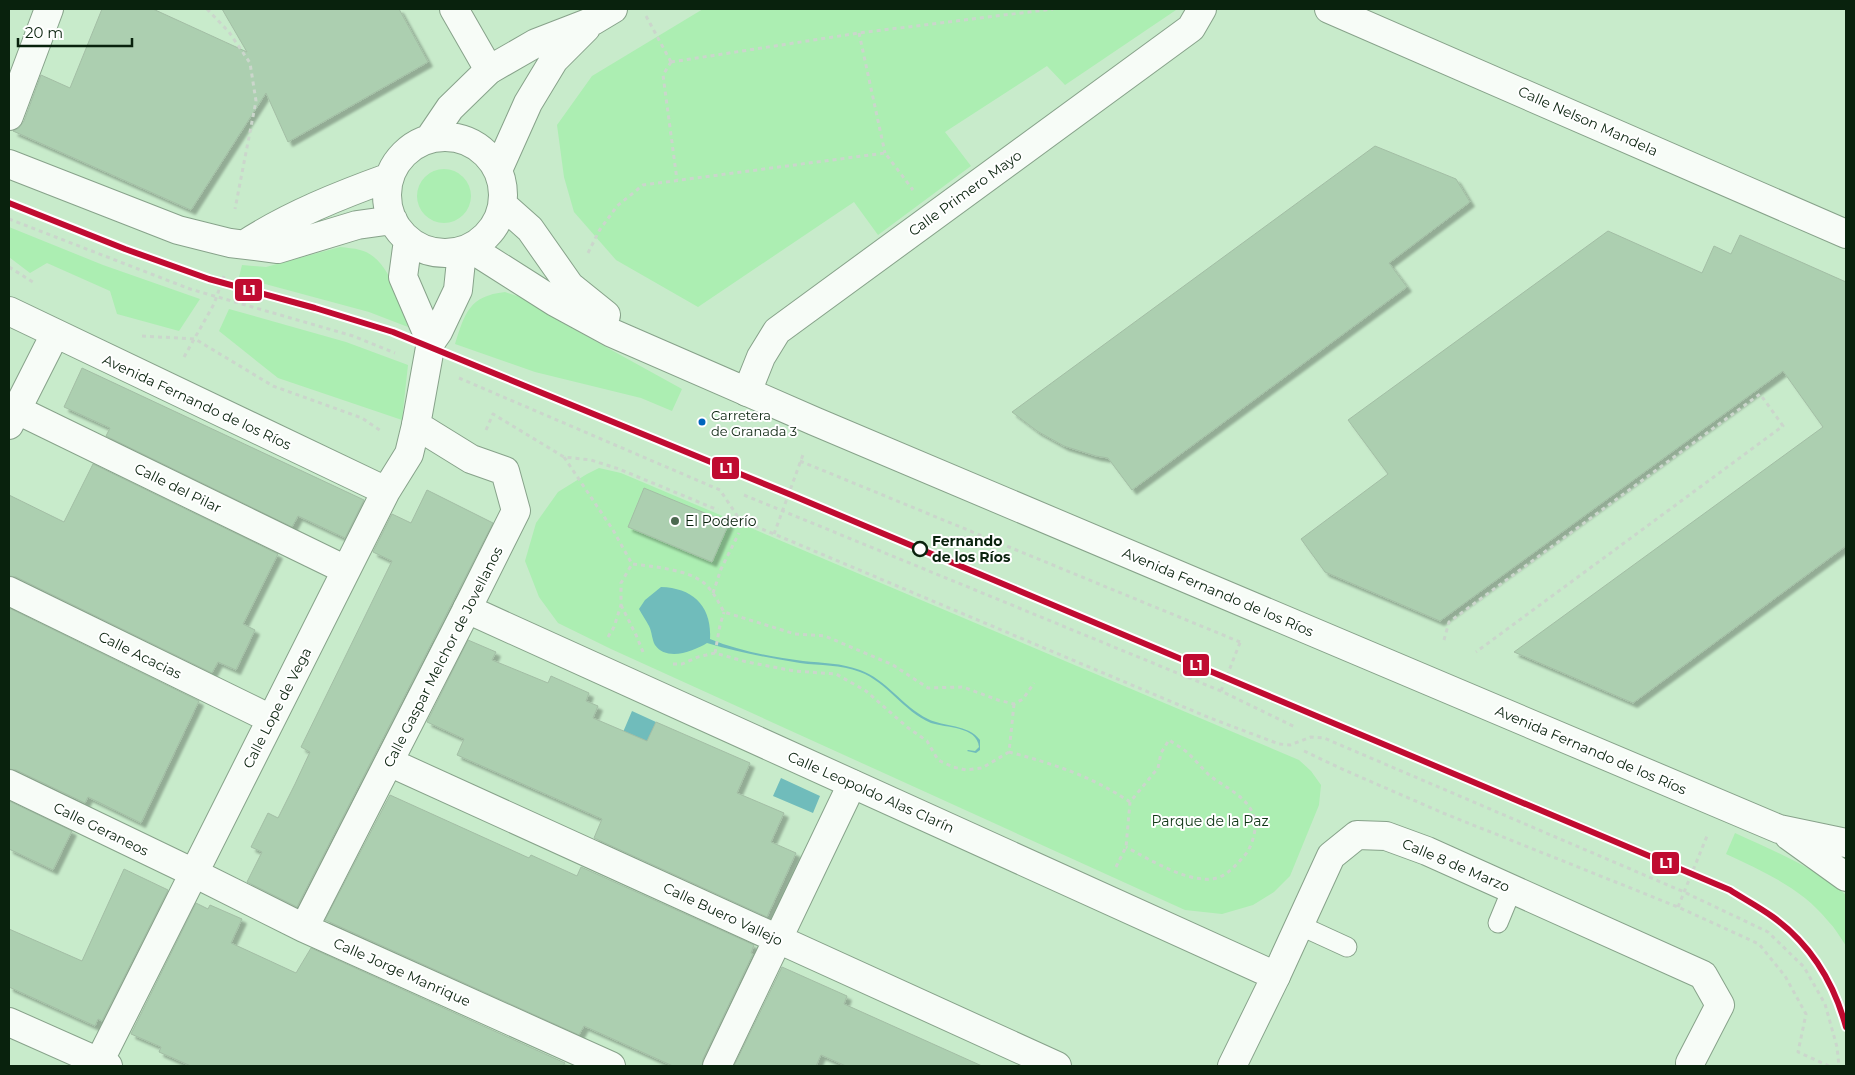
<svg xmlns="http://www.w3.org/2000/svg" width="1855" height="1075" font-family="Montserrat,sans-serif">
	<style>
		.green { fill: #aceeb2 }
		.water { fill: #70bcbb }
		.building { fill: #accfb0; stroke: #a3bea5; filter: url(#shadow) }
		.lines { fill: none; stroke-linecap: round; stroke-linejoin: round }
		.lane-casing { stroke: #87a28a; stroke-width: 21 }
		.street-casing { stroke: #87a28a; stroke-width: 30 }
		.secondary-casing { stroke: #87a28a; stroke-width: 30 }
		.path { stroke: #cbd6cc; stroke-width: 3; stroke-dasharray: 4 4; stroke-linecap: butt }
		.lane { stroke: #f7fcf7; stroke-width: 19 }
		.street { stroke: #f7fcf7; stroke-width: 28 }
		.secondary { stroke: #f7fcf7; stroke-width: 28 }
		.rail-1-casing { stroke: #fff; stroke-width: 10 }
		.rail-1 { stroke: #c00b31; stroke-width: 6 }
		.bus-dot { fill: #0065bd; stroke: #fff; stroke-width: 2 }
		.poi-dot { fill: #4c6850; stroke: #fff; stroke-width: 2 }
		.stop-dot { fill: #fff; stroke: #09220d; stroke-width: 2.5 }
		.labels { text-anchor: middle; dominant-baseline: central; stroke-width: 4; stroke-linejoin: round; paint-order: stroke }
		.bus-label { font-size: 13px; fill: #09220d; stroke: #fff; text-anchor: start }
		.street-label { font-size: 14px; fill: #09220d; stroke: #fff }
		.poi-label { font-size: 14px; fill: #09220d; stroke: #fff; text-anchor: start }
		.stop-label { font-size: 14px; font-weight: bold; fill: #09220d; stroke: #fff; text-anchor: start }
		.park-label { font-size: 14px; fill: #103716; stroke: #fff }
		.line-badge { stroke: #fff; stroke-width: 2 }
		.badge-label { font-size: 14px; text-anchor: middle; font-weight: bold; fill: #fff }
	</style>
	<defs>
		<filter id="shadow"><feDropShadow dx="4.5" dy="4.5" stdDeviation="1" flood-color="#0004"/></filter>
	</defs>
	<rect width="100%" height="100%" fill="#c8ebcb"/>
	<path class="green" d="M703 9H1175L1176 10 1065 85 1047 66 945 132 971 166 878 235 854 202 698 307 616 260 574 212 564 177 557 125 592 76Z
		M417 196a27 27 0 1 1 54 0a27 27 0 1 1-54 0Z
		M9 227 103 265 200 299 179 331 117 314 110 291 47 263 30 273 9 257Z
		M340 247C347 248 354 248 360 250 389 257 400 302 408 327L369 312 239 277 242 265 266 267Z
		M505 292 529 300 557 320 682 389 672 411 641 398 535 372 455 344C465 313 469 296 505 292Z
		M229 309 346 342 408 365 402 420 278 378 219 331Z
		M599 468 621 473 1299 760 1311 771 1321 785 1319 805 1290 876 1274 892 1253 905 1222 914 1185 910 611 649 558 623 539 597 525 561 536 523 558 492 587 474Z
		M1735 833C1774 851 1814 867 1846 895V946C1840 937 1835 928 1828 921 1802 888 1762 871 1726 854Z"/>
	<path class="water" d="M661 587C693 588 712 606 710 639 739 651 772 657 803 661 823 663 841 663 860 670 886 679 902 706 928 719 944 727 968 724 980 740V750L976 753 967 751 968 750 975 751 979 747C977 726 946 728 931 723 903 711 887 682 860 672 840 664 821 666 800 663 769 658 737 652 707 643 694 651 667 662 655 645 652 640 652 632 649 626 646 620 642 615 639 609L645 600Z
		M632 711 656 722 639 760 618 744Z
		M781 778 820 796 813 813 773 796Z"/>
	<path class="building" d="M102 9H153L247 52 222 9H399L428 62 288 142 266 93 191 210 13 131 19 128 24 121 41 75 70 88Z
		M1375 146 1456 179 1470 202 1389 263 1407 287 1132 490 1108 458 1096 456 1064 446 1037 431 1012 412Z
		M1608 231 1702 273 1714 246 1731 254 1740 235 1846 282V546L1633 703 1514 652 1823 427 1783 371 1440 621 1325 572 1301 539 1388 474 1348 420Z
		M82 368 364 500 345 538 298 516 292 527 106 436 110 428 64 407Z
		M93 464 278 554 243 624 255 630 236 670 218 662 212 673 16 577 9 576V495L64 522Z
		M644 488 729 523 712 562 628 527Z
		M427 490 493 523 297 907 247 882 262 852 251 847 268 813 278 818 295 784 310 752 301 747 392 561 373 552 392 514 411 523Z
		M9 608 199 701 141 823 88 797 85 803 16 770 9 769Z
		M468 640 496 652 492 660 548 683 551 676 589 693 586 701 598 706 593 718 647 741 656 722 750 763 737 793 784 813 771 842 796 853 767 917 594 838 602 819 457 755 464 739 427 722Z
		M390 795 529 858 531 855 577 876 581 867 754 945 751 953 753 954 703 1059 702 1066H673L584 1026 579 1035 325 920Z
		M9 801 72 831 53 870 9 849Z
		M124 869 168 890 102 1021 98 1019 95 1026 9 987V929L82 961Z
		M196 903 208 909 210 905 242 919 231 943 296 973 311 948 565 1063 563 1066H191L159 1052 161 1047 131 1034Z
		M782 967 847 996 844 1004 982 1066H846L821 1055 816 1066H734Z"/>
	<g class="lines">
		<defs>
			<path id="lane" d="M1498 923 1512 889
				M1299 925 1347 947"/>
			<path id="street" d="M454 9 489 70
				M1329 9 1846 234
				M9 116 49 9
				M9 311 386 491
				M747 392 761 357 777 331 1191 28 1202 9
				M9 406 346 570
				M9 425 55 334
				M9 591 271 719
				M389 762 1057 1066
				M9 784 194 873 304 928 611 1066
				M304 928 467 609
				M1276 976 1331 856 1357 835 1386 836 1427 851 1703 975 1720 1005 1690 1063
				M9 1022 108 1066
				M97 1066 386 491 409 454 416 425
				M717 1066 852 784"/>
			<path id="secondary" d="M387 195a58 58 0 1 1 116 0a58 58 0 1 1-116 0Z
				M429 139 450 108 489 70 536 43 593 21 613 9
				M9 164 178 230 230 243 278 249 357 225 393 220
				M498 170 528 103 554 60 586 28
				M503 205 530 229 570 286 606 315
				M408 240 403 277 431 342
				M245 244C290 215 340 195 390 177
				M470 248 555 302 612 333 814 421 1779 829 1846 843
				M462 251 458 290 438 332 431 342 416 425 471 459 505 471 516 511 467 609 1276 976 1232 1066
				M1789 836 1846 877"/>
		</defs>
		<use href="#lane" class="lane-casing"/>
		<use href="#street" class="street-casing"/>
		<use href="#secondary" class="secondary-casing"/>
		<path class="path" d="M207 9 229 32 250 63 256 101 235 209
			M646 16 671 62
			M859 33 885 153
			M671 62 859 33 1053 9
			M671 62 663 75 677 180
			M9 219 190 289 353 336 395 353
			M588 253 599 231 617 206 643 185 885 153 913 190
			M9 267 36 284
			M142 336 195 339 273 386 362 418 381 431
			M184 357 214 304 224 276
			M459 378 720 490 740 520 774 534 1210 718 1279 744 1290 745 1311 737 1324 738 1684 892 1768 932 1804 967 1825 1004 1837 1047 1839 1066
			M486 430 493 414 564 457 591 460 619 469 718 510
			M564 457 613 530 632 564C652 566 689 570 704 583 713 591 718 601 724 612L795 634 825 636 893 665 928 688 963 687 998 700 1014 704 1023 699 1034 683
			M800 461 1240 642
			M744 495 1221 691 1295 727
			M774 534 804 452
			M713 593 721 569 739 533
			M621 605 636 635 643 652
			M608 637 614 627 621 605V583L632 564
			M1444 640 1449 622 1760 394 1783 426 1476 652
			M715 653 720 625 724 612
			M673 664H682L698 657 715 653 747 662 794 671 836 674 866 691 907 727 927 741 938 760 953 767 966 770 982 768 1009 752
			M1221 691 1241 640
			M1014 704 1009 752C1054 764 1091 776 1130 802L1158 768 1161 753 1169 740C1175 744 1182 748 1188 753 1195 760 1202 768 1209 775 1224 787 1247 796 1254 816 1258 827 1252 847 1245 855 1238 863 1231 871 1222 876 1196 889 1149 859 1126 847
			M1304 751 1342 769 1443 813 1678 907 1759 944 1785 976 1806 1014 1798 1052 1829 1066
			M1116 867 1126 847 1130 802
			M1678 907 1707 836"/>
		<use href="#lane" class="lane"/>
		<use href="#street" class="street"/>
		<use href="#secondary" class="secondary"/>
		<defs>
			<path id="rail-1" d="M9 203 125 249 209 279 315 308 393 332 789 494 1730 890C1744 899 1759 907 1773 917 1810 944 1834 983 1846 1027"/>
		</defs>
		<use href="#rail-1" class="rail-1-casing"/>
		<use href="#rail-1" class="rail-1"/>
	</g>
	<circle class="bus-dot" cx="702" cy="422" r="4.5"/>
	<circle class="poi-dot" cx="675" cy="521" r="5"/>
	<circle class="stop-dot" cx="920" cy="549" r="7"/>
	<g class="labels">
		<g class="bus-label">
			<text x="711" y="415">Carretera<tspan x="711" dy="16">de Granada 3</tspan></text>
		</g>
		<g class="street-label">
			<text transform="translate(1588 121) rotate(24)">Calle Nelson Mandela</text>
			<text transform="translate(965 193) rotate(-36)">Calle Primero Mayo</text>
			<text transform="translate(197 402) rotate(25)">Avenida Fernando de los Ríos</text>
			<text transform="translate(178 488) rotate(26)">Calle del Pilar</text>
			<text transform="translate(1218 592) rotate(23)">Avenida Fernando de los Ríos</text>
			<text transform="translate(140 655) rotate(26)">Calle Acacias</text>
			<text transform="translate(443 657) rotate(-63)">Calle Gaspar Melchor de Jovellanos</text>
			<text transform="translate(277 708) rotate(-63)">Calle Lope de Vega</text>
			<text transform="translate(1591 750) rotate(23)">Avenida Fernando de los Ríos</text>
			<text transform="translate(871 792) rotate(24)">Calle Leopoldo Alas Clarín</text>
			<text transform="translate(101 829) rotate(26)">Calle Geraneos</text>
			<text transform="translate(1456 865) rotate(23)">Calle 8 de Marzo</text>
			<text transform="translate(723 914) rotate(25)">Calle Buero Vallejo</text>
			<text transform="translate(402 972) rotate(24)">Calle Jorge Manrique</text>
		</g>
		<g class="poi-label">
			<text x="685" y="521">El Poderío</text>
		</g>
		<g class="stop-label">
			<text x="932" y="541">Fernando<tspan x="932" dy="16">de los Ríos</tspan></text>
		</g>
		<g class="park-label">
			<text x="1210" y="821">Parque de la Paz</text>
		</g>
	</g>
	<g class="line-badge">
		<rect x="234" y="278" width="29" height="24" rx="5" fill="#c00b31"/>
		<rect x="711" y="456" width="29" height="24" rx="5" fill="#c00b31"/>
		<rect x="1182" y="653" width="28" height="24" rx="5" fill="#c00b31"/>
		<rect x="1651" y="851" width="29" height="24" rx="5" fill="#c00b31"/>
	</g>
	<g class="badge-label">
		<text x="249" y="295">L1</text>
		<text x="726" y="473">L1</text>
		<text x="1196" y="670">L1</text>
		<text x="1666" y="868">L1</text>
	</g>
	<rect width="1855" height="1075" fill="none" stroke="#09220d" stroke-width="20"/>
	<path d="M18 38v8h114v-8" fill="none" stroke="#09220d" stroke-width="2.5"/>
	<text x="25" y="38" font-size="15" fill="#09220d" stroke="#ffffff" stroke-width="4" paint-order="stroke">20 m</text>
</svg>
